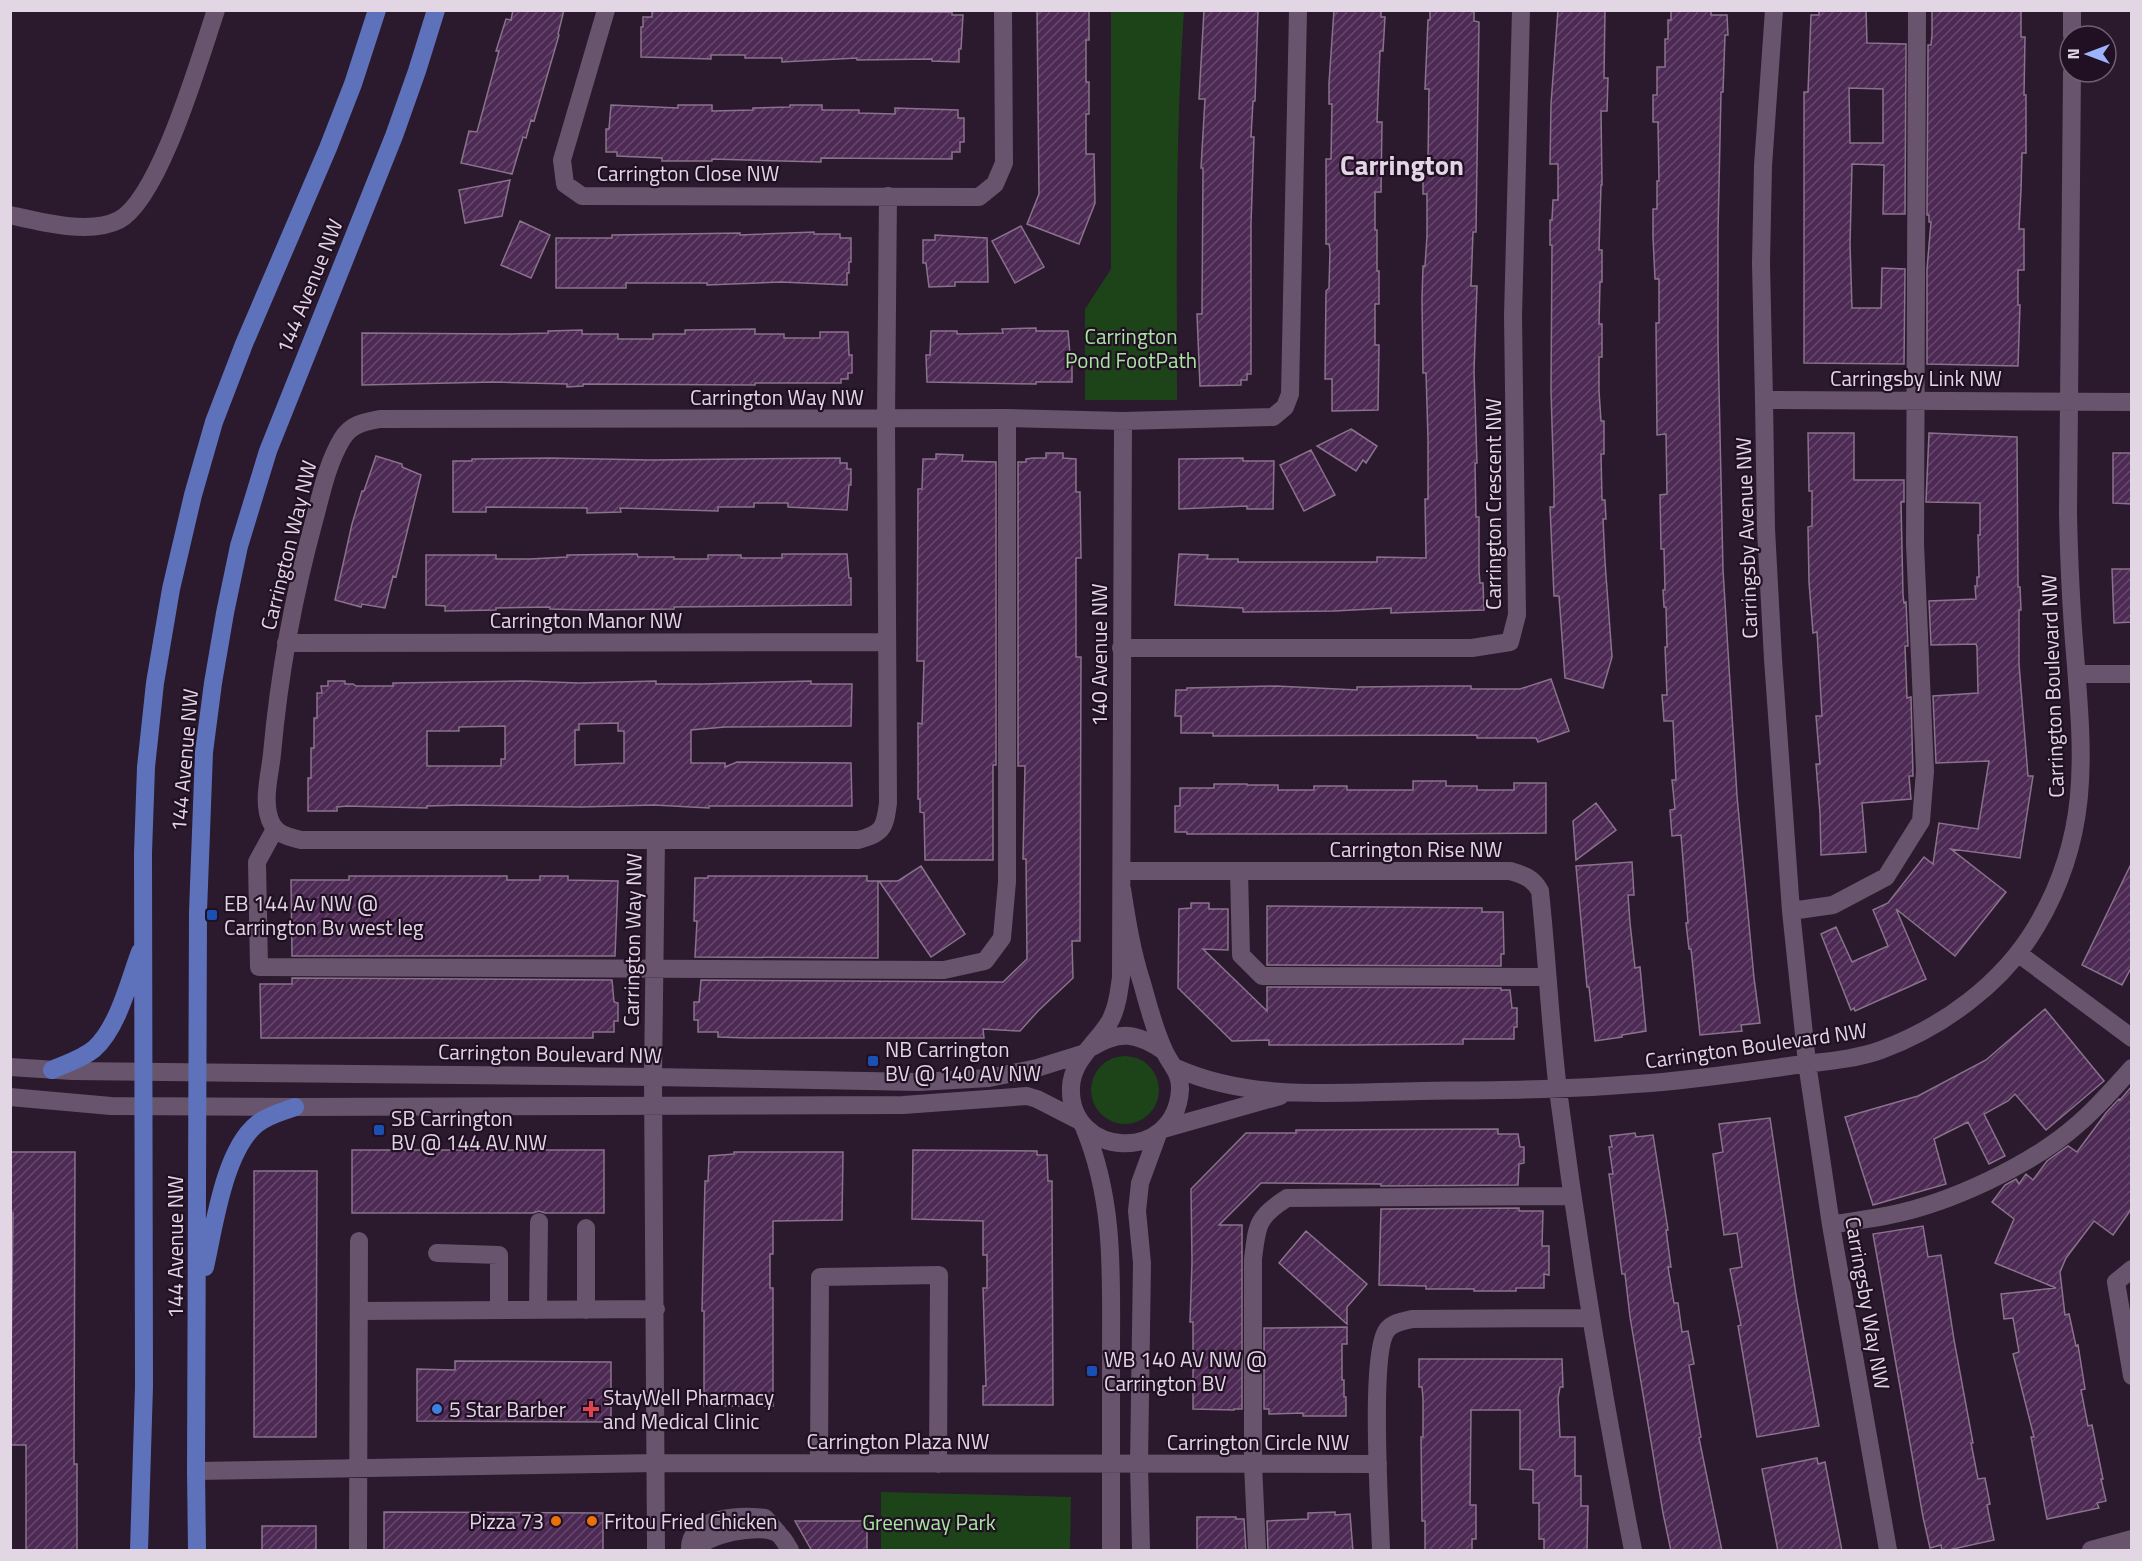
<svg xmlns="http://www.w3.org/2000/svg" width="2142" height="1561" font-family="'Titillium Web',sans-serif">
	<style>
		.green { fill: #1d4319 }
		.building { fill: url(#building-hatch); stroke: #89738c; stroke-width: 1.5; fill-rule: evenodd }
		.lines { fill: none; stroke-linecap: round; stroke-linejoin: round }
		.minor { stroke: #68546c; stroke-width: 18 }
		.major { stroke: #5d72bb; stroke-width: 18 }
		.transit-dot { fill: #1a4fb4; stroke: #211024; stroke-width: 2 }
		.shop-dot { fill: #3f7fe0; stroke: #211024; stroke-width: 2 }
		.health-dot { fill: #e0444e; stroke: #211024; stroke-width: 2 }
		.food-dot { fill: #e8710a; stroke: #211024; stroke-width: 2 }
		.labels { text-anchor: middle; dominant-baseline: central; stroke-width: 4.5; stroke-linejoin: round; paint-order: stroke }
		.street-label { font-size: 21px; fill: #e2d6e4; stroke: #211024 }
		.park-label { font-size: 21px; fill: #a8e5a0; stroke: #211024 }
		.poi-label { font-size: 21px; fill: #e2d6e4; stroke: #211024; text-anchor: start }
		.district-label { font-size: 27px; font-weight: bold; fill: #e2d6e4; stroke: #211024 }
	</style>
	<defs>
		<pattern id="building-hatch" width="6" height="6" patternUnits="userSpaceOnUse" patternTransform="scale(1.5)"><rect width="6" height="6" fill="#4d2a53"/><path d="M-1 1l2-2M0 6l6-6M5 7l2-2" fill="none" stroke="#66486c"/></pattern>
	</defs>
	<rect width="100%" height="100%" fill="#2b192e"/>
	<path class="green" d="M1111 11H1184C1175 140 1177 270 1177 400H1085V309L1111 269Z
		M1091 1090a34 34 0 1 1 68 0a34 34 0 1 1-68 0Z
		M881 1492 1071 1497 1070 1550H881Z"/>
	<path class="building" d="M513 10H564L558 34 559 35 534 121 531 120 526 138 523 137 512 174 461 163 469 131 477 132 499 51H496L506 19 511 20Z
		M652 10 952 12V15H963L961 49H959V62L932 61V59L857 60V58L782 62V58H745V55H711V59L641 57V27H643V17H652Z
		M1037 10H1089V40H1086V82H1089V114H1086V154H1094L1095 203 1079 244 1027 224 1039 194Z
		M1204 10 1258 11 1255 101H1253L1251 137H1254L1251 223V374H1247V380H1241V385L1200 386 1197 314H1202L1203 168H1201L1205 99H1199Z
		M1334 10H1381V17H1385L1383 51H1380L1377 122H1382L1381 192H1375V230H1377V271H1379V304H1375V345H1379L1378 410 1332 411V379H1325L1326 291 1329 288 1330 250 1329 244H1326V159H1331L1332 104H1329V83Z
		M1430 10H1474V21L1479 22 1476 232H1473L1471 286H1477L1474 371 1477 463H1475L1476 517H1479V571L1480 583H1483L1484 610 1391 613V608L1334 611 1243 612V608L1175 605 1179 554 1208 555 1207 559H1238V562H1377V557L1426 558 1425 499H1428V438L1426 373H1423L1422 299 1423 266H1425L1427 236V194H1423V161H1428L1429 89H1425L1428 20H1430Z
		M1558 10H1605L1604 78H1608L1607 111H1601L1602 185H1601L1599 250H1602V282H1600L1599 324H1602V357H1599V391L1601 421H1604V454H1601L1602 500H1605L1606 519H1603L1605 562 1612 657 1603 688 1565 678 1559 596H1554L1550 507H1554V490L1551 391 1552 245H1550V220H1552L1553 200H1558V164H1550L1551 104Z
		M1671 10H1711V15H1727L1728 35H1725L1723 92H1721L1718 232V343L1723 570 1737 796 1754 978 1760 1023 1741 1025 1742 1031 1700 1035 1691 949H1689L1686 923H1688L1681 835 1672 836 1670 810 1675 809 1672 780H1676L1673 721H1664L1662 695H1667L1665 647H1667L1666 607H1664L1663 590H1665L1664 549H1661L1660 495 1667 494 1666 434 1657 435 1656 323H1659V279H1655L1653 237V209H1657V181H1659L1658 122H1653V95H1657V67H1665V39H1668V20H1671Z
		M1819 10H1866L1867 43 1906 44 1905 214H1883L1884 165 1852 164 1850 244 1852 308H1881L1882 268 1905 269 1904 364 1804 363V92H1808L1811 15H1819ZM1849 88 1883 89V143H1850Z
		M1932 10H2021V37H2025L2024 95H2026V153H2022L2021 190 2019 229H2024V270H2018V305H2020L2018 366 1927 364V269L1931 222H1929V215H1927L1928 45H1931L1932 35Z
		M611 105 678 108V105H712V111L753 110V108L790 107V105H822V110H859V113L895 114V108L958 110V118H964V142H960V152H952V159L821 158V162L712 159V161H662V158L617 156V152H606V129H609Z
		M510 180 502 216 465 223 459 190Z
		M520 221 550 235 531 278 501 265Z
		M1021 226 1044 267 1015 283 992 241Z
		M814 232V234H840V238H851V262H849V273H847V285L781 282 707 285V283H626V288H556V238H612V235L740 233V235Z
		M935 235 987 238 988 282H955V286L929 287 926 263H923V240H935Z
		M1036 328V331H1068L1070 354H1072V382H1036V384L927 382 926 355H930L931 331H957V334L1003 333 1002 329Z
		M755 329V334H784V338H820V332H848L849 355H852V373H848V379H841V383H755V385L583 384V386L567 387V384L494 382 362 385V333L509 334 548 333V331L582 330V334H618V339H653V334H685V330Z
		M1351 429 1377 446 1366 463 1363 460 1356 471 1317 446Z
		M1808 433H1854V480H1904V502H1901L1903 595 1904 603 1906 602 1908 646H1905L1907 698 1911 697 1913 776H1909L1911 799 1862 803 1866 852 1821 855 1820 813 1816 764H1820L1816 716H1822L1817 632 1813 633 1809 582 1808 527 1812 526V491H1809Z
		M1929 433 2017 437 2018 587H2020L2021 610H2019V664L2028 776H2033L2020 858 1951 849 2006 892 1955 956 1896 909 1926 979 1855 1011 1854 1008 1851 1010 1821 934 1836 927 1852 962 1888 946 1873 910 1888 903 1924 857 1933 864 1939 823 1978 829 1989 761 1936 763 1933 696 1978 693 1977 647 1976 644 1931 645 1929 601 1976 599 1975 586H1977V577H1979L1978 535H1980V503L1926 502Z
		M1311 450 1335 495 1304 511 1280 465Z
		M1046 453H1063V458L1076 459V492H1080L1081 558H1076V657H1081L1080 941H1072L1073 978 1038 1011 1020 1031 983 1029 984 1038H747L718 1037V1032H698V1020H694V1002H699L701 980 1003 982 1027 959 1026 859H1023L1025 766H1018V462H1026V459L1034 458H1046Z
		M2113 453H2132V504L2113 503Z
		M936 454 963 455 962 461 996 462V765H993V860H925L924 813 920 812V799H918V723L922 724 924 661H917L918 489H922L923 459H936Z
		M376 456 402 464V467L421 475 396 577 393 576 385 608 362 604 361 607 335 600 352 524 362 491H364Z
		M550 458 650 460 840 458V463H847V469H851V485H849L847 510 788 507V503H754V507H718V511L620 508 621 512 587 513V508L486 507V512H453V461H472V459Z
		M1243 458V461H1274L1273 509H1247V506L1179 509V459Z
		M637 554 638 557H674V559H708V555H741V558H782V554H847L849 578H851V605L674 607V609L586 610 550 609V607L496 608V610L445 611V606L426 605V555H496V559H530L567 557V555Z
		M2112 569H2132V622L2114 623Z
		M1551 679 1569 731 1538 742 1536 738H1477V735L1213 736V733H1181V716H1175L1176 690H1187V688L1276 686 1357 690V687L1445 686H1471V689H1520Z
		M328 681H345V684H353L356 686H393V683L524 681 579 683 656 681V684H703L811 681V684H852L851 726 725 727 691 730V763H725V767L737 762 851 763 852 806H709V808L654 805 581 807 462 805 427 806V808L347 806 337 807V811H308V778H311V748H314V718H317V693H322L321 686H328ZM618 723V731H624V763L575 765V730H579V724ZM505 726V759H501V766H427V731H459V727Z
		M1413 781H1446V786H1477V790H1514V783H1546V833L1420 834H1187V832H1175V806H1180V788H1214V784H1247V785H1278V790H1314V786H1347V790H1413Z
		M1596 803 1616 830 1576 860 1573 821Z
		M1632 862 1634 895H1628L1630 923 1635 968 1640 967 1646 1031 1622 1035V1037L1595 1041 1589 987H1587L1576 866Z
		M2132 862V966L2122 985 2082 965Z
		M921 866 965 934 931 957 879 881H898Z
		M349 876H507V880H540V876H568V880L618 881 615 956H292L291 880H349Z
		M708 876H867V881H878V958L695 957 697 921H694L695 878H708Z
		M1191 903H1209V909H1228V950L1203 949 1267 1011V987L1501 988V990H1510L1512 1008H1517V1027H1514V1039H1463V1044L1353 1045H1269V1040L1232 1041 1178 988 1179 909 1191 908Z
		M1267 906 1482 908V912H1503L1504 954H1501V966L1267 965Z
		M292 978 612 980 614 1002 618 1003V1021H614V1032H593V1038H261L260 984H292Z
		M2045 1009 2104 1081 2046 1130 2015 1094 2008 1101 1984 1114 2005 1156 1989 1164 1968 1122 1934 1139 1946 1184 1873 1205 1845 1117 1918 1096 1986 1060Z
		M2132 1086V1208L2113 1235 2094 1221 2066 1258 2060 1272 2065 1315 2069 1314 2076 1346 2078 1345 2085 1389 2081 1390 2088 1426 2092 1425 2103 1479H2101L2106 1501 2097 1503 2099 1508 2047 1519 2031 1437H2034L2013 1354 2019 1352 2013 1318 2004 1319 2001 1294 2056 1288 1995 1263 2014 1219 1992 1202 2005 1185 2016 1179 2019 1184 2026 1174 2033 1180 2047 1161 2068 1146 2077 1152 2106 1113 2119 1099 2120 1100Z
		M1770 1118 1796 1295 1819 1426 1757 1437 1738 1326 1741 1325 1730 1269 1742 1267 1737 1233 1724 1235 1713 1154 1723 1152 1719 1124Z
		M1498 1129V1134H1518L1520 1147H1524V1163L1519 1164 1518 1185 1381 1186V1184L1261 1183 1219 1225H1242V1409H1234V1410L1193 1409V1322H1190L1192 1262 1191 1189 1246 1133H1296V1130H1305Z
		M1635 1133 1636 1137 1653 1135 1668 1230H1666L1671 1267H1668L1674 1303H1678L1682 1332 1688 1331 1694 1364 1689 1365 1701 1437 1699 1438 1722 1551H1671L1663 1513 1630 1317 1625 1274H1622L1609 1174H1613L1609 1147H1612L1610 1136Z
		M352 1150H604V1213H545L539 1211 533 1213H352Z
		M913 1150 1037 1151V1155H1047L1048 1181H1052V1193L1053 1405H983V1386H986L983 1288H987V1255H983V1221L912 1219Z
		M10 1152H75L74 1464H77V1550L26 1551V1445H10L13 1213 10 1212Z
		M734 1152H843L842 1220 773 1221V1254H770V1288H773V1406H704V1311H702L705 1181H708L709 1156 734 1154Z
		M254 1171H317L316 1437H254Z
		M1519 1208V1211H1543L1542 1246H1549V1275L1544 1274V1288H1516V1291H1474V1289H1426V1286L1379 1285 1381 1209Z
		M1923 1226 1928 1257 1941 1255 1954 1340 1973 1443H1971L1978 1479 1985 1478 1990 1504 1987 1505 1994 1540 1944 1551H1942L1941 1545 1930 1548 1923 1517 1873 1234Z
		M1306 1231 1367 1284 1347 1307V1324L1279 1263Z
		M1347 1327V1344H1342V1380H1344V1397H1346V1416H1303V1413L1269 1414V1409H1264V1328Z
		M1419 1359H1562L1563 1387H1560L1558 1398 1560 1437H1575V1476H1581V1506H1588L1587 1551H1544V1539H1539V1503H1533V1470L1520 1469V1410H1471L1470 1505H1476V1539H1472V1551H1425V1521H1422L1421 1437H1423V1399L1422 1387H1419Z
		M455 1361 611 1362V1422L417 1421V1369L455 1370Z
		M1817 1458 1818 1464 1825 1462 1842 1551H1778L1762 1469Z
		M384 1512 603 1513V1551H384Z
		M1335 1512V1515L1350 1514 1353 1551H1268L1267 1521 1308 1519V1513Z
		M1197 1517H1236V1519H1244L1246 1551H1197Z
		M795 1521H867V1551H812Z
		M262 1526H316V1551H262Z"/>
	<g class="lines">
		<path class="minor" d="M606 10 562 160 565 184 582 196 979 197 995 184 1004 163 1003 10
			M1774 10 1763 166 1761 263 1764 400 1766 529 1773 659 1791 911 1807 1063 1831 1225 1888 1550
			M2072 36V10
			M888 196 886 419 888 803C885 827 883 834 858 840H301C284 836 272 833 268 813 264 795 270 773 272 754 279 675 293 598 314 521 321 495 327 464 342 439 351 424 364 422 380 419L1007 418 1123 421 1273 417 1285 407 1290 394 1298 10
			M10 215C41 222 90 235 119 220 160 198 200 57 216 10
			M1764 400 2132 402
			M286 643 886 642
			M1121 648H1472L1510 642 1517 615 1513 316 1521 10
			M2077 674H2132
			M275 829 257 862 259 967 944 970 985 961 1002 938 1007 882V418
			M656 840 653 1077 656 1550
			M1122 871H1510C1524 875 1533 878 1540 891 1547 957 1550 1024 1558 1090 1578 1244 1603 1398 1633 1550
			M1239 871 1241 955 1262 976 1546 977
			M1122 889C1127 921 1132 953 1142 983 1148 1005 1154 1028 1163 1048 1169 1064 1181 1071 1180 1090 1175 1165 1068 1158 1071 1087 1072 1060 1097 1043 1110 1021 1117 1008 1119 992 1121 977L1123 421
			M1791 911 1833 905 1886 877 1921 821 1925 771 1915 544 1917 10
			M2019 954 2132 1038
			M1092 1047C1120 1030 1137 1033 1164 1051
			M10 1067 72 1071 653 1077 919 1082 989 1078 1037 1068 1085 1053
			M1176 1068C1252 1102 1339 1092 1421 1091 1492 1090 1564 1090 1635 1084 1684 1081 1733 1074 1782 1067 1814 1062 1851 1061 1881 1050 1943 1027 2002 984 2036 927 2091 835 2083 756 2075 654 2071 607 2069 560 2068 513L2072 72
			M10 1097 111 1106 295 1107 903 1105 1027 1096 1037 1099 1080 1121
			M1084 1127C1115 1202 1111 1274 1111 1353 1111 1419 1111 1485 1111 1550
			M1163 1129 1280 1096
			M1831 1225C1851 1221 1871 1219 1890 1215 1950 1203 2032 1165 2078 1124 2098 1107 2115 1087 2132 1068
			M586 1228V1310
			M437 1253 499 1255V1310
			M2132 1269 2116 1282 2132 1376
			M538 1310 539 1222
			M359 1311 656 1309
			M819 1463 820 1277 939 1275 938 1464
			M196 1471 657 1463 1378 1464
			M358 1550 359 1241
			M690 1550C688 1516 742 1515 765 1518L778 1533
			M695 1550C706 1534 758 1524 775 1532 782 1535 786 1544 790 1550
			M1141 1550 1139 1464 1142 1263 1137 1211 1140 1183 1158 1134
			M1257 1550 1253 1464V1259C1257 1225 1257 1217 1287 1198L1572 1196
			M1381 1550C1380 1514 1369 1353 1387 1330 1393 1322 1404 1321 1412 1319L1591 1318
			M2091 1550 2132 1539"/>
		<path class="major" d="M52 1070C65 1064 82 1059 94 1049 118 1028 129 981 140 952
			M205 1267C214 1228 224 1150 257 1124 268 1115 282 1112 295 1107
			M139 1550 144 1386 143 853 146 767 155 683 171 589 193 495 214 422 244 344 328 148 353 84 377 10
			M197 1550 196 1471 198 912 204 752 213 683 225 613 239 546 268 451 394 136 417 71 436 10"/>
	</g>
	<g class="transit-dot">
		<rect x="206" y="909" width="12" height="12" rx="3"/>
		<rect x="867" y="1055" width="12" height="12" rx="3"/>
		<rect x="373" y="1124" width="12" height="12" rx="3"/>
		<rect x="1086" y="1365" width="12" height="12" rx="3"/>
	</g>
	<circle class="shop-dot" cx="437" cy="1409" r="6"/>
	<path class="health-dot" d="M588 1400h6v6h6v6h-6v6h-6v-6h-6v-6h6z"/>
	<g class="food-dot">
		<circle cx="556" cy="1521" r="6"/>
		<circle cx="592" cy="1521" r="6"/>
	</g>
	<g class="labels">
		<g class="street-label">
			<text x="688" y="173">Carrington Close NW</text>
			<text transform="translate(309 286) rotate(-68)">144 Avenue NW</text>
			<text x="1916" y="378">Carringsby Link NW</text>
			<text x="777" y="397">Carrington Way NW</text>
			<text transform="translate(1493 504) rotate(-90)">Carrington Crescent NW</text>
			<text transform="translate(1746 538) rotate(-92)">Carringsby Avenue NW</text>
			<text transform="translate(288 545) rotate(-76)">Carrington Way NW</text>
			<text x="586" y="620">Carrington Manor NW</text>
			<text transform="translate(1099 655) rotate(-90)">140 Avenue NW</text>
			<text transform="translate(2052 686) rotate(-92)">Carrington Boulevard NW</text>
			<text transform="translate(184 760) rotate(-85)">144 Avenue NW</text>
			<text x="1416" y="849">Carrington Rise NW</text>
			<text transform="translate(632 940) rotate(-89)">Carrington Way NW</text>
			<text transform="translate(1756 1045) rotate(-8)">Carrington Boulevard NW</text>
			<text transform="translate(550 1053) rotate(1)">Carrington Boulevard NW</text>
			<text transform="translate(175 1247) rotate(-90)">144 Avenue NW</text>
			<text transform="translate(1868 1303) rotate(80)">Carringsby Way NW</text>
			<text x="898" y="1441">Carrington Plaza NW</text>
			<text x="1258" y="1442">Carrington Circle NW</text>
		</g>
		<g class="park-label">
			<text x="1131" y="336">Carrington<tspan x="1131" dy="24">Pond FootPath</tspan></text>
			<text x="929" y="1522">Greenway Park</text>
		</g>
		<g class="poi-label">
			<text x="224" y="903">EB 144 Av NW @<tspan x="224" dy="24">Carrington Bv west leg</tspan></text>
			<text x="885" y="1049">NB Carrington<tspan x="885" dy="24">BV @ 140 AV NW</tspan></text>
			<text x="391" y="1118">SB Carrington<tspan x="391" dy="24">BV @ 144 AV NW</tspan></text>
			<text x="1104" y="1359">WB 140 AV NW @<tspan x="1104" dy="24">Carrington BV</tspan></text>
			<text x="603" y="1397">StayWell Pharmacy<tspan x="603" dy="24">and Medical Clinic</tspan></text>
			<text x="449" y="1409">5 Star Barber</text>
			<text x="544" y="1521" text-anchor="end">Pizza 73</text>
			<text x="604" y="1521">Fritou Fried Chicken</text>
		</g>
		<g class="district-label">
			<text x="1402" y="164">Carrington</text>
		</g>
	</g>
	<rect width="2142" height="1561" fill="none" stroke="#e2d6e4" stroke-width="24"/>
	<g transform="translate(2088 54) rotate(270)"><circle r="28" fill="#211024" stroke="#6e5f71" stroke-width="1.5"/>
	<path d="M0-4.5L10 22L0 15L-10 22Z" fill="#9db4fd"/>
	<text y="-9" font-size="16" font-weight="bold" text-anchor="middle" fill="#e2d6e4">N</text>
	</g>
</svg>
